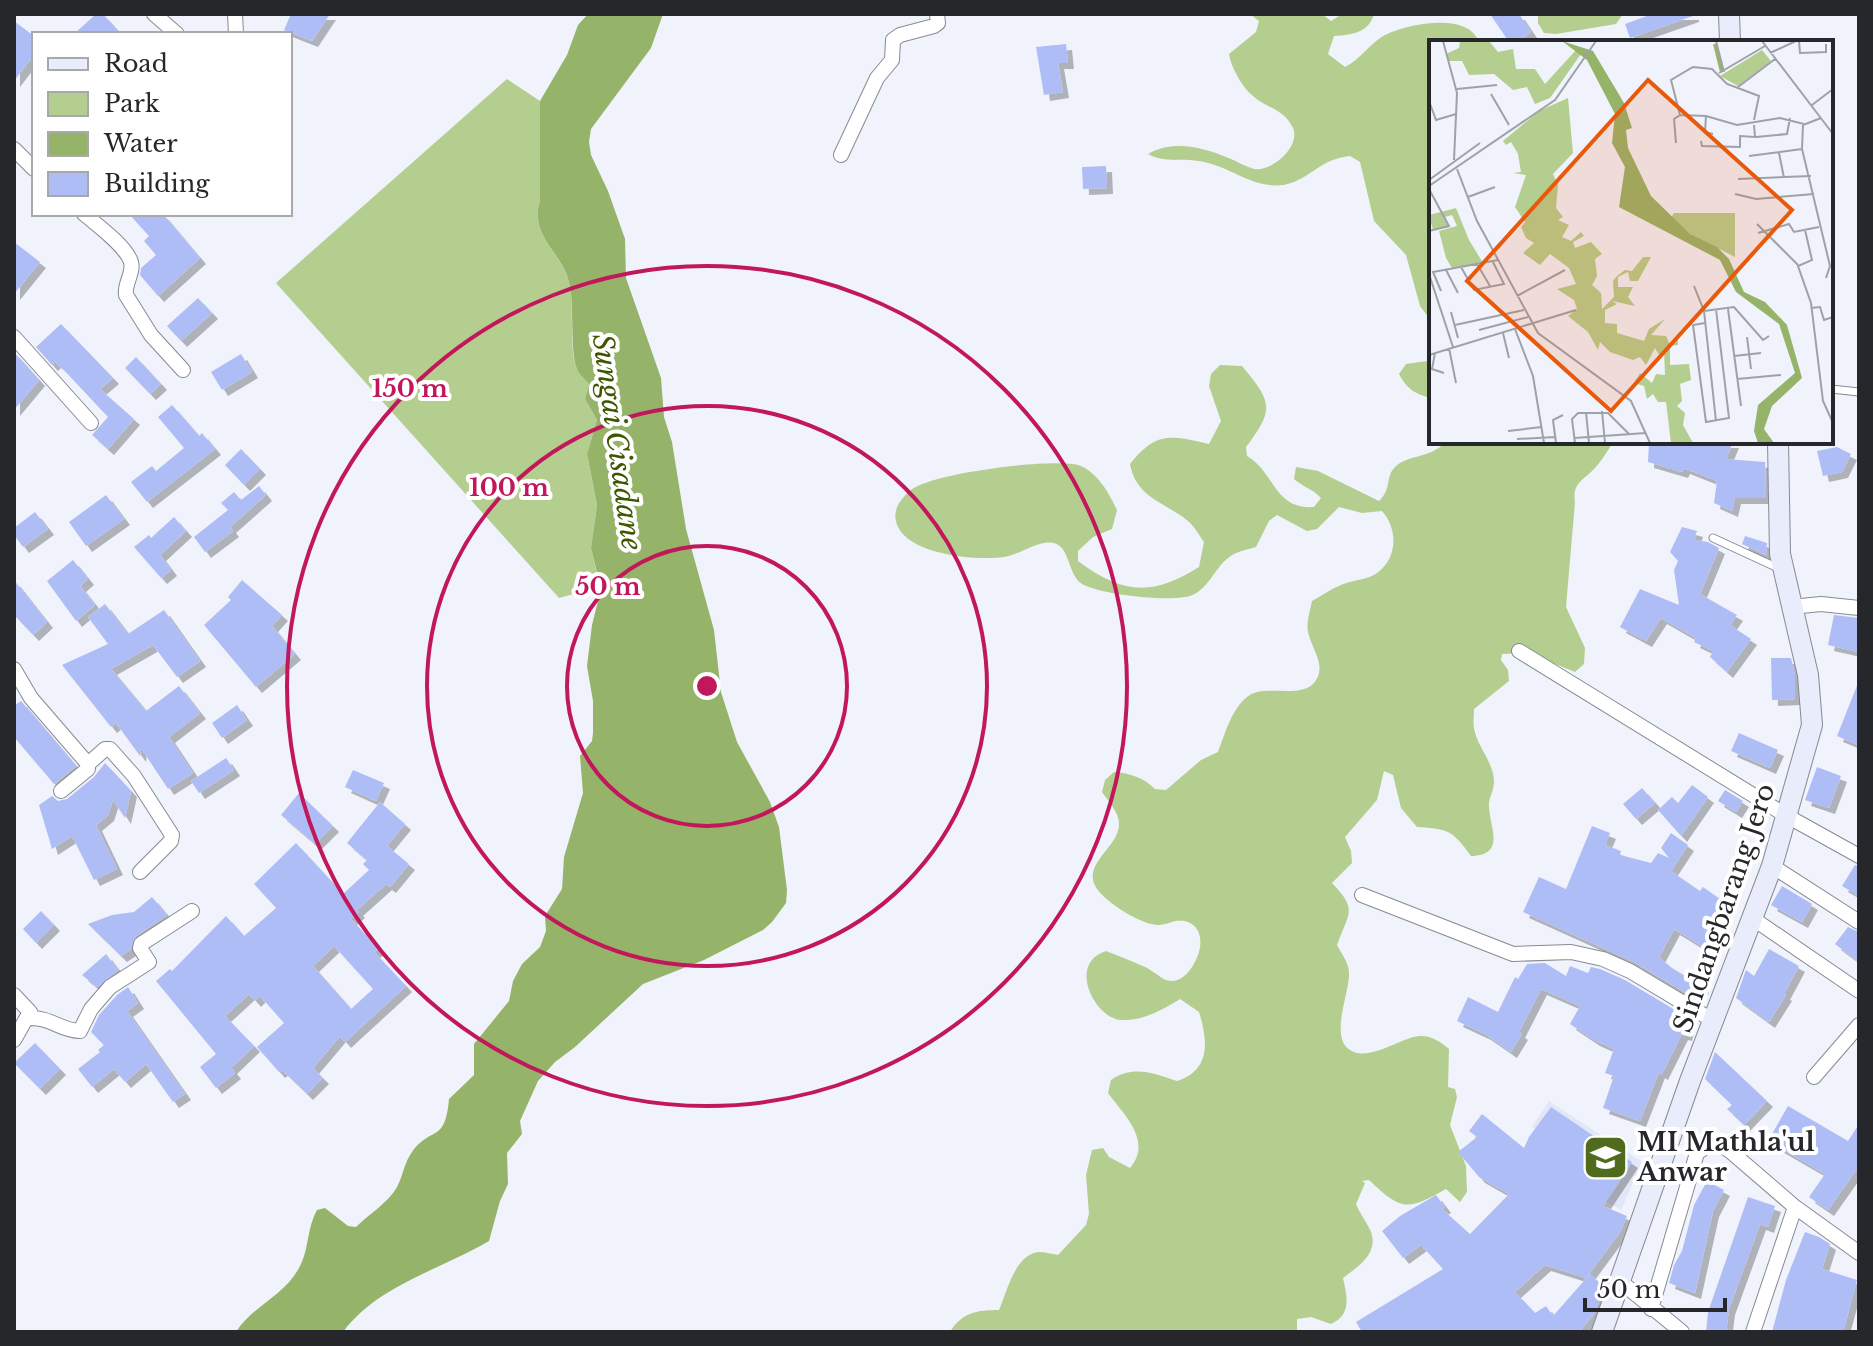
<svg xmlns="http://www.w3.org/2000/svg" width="1873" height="1346" font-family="'Libre Baskerville',serif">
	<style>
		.built { fill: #e2e7f7 }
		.green { fill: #b4ce8f }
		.water { fill: #96b36a }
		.building { fill: #afbdf7; fill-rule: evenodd; filter: url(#shadow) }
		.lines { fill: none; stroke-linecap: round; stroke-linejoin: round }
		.lane-casing { stroke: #878a92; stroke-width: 9 }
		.street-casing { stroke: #878a92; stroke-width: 16 }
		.secondary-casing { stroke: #878a92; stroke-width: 22 }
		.lane { stroke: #fff; stroke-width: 7 }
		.street { stroke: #fff; stroke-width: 14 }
		.secondary { stroke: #e8ecfb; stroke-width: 20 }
		.ring { fill: none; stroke: #c2185b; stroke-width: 4 }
		.labels { text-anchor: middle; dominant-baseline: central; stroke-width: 8; stroke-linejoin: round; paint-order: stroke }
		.street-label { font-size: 26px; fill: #26272a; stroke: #fff }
		.poi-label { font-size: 26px; font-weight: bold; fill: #26272a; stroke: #fff; text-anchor: start }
		.water-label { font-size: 28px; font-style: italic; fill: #3d5600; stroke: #fff }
		.inset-river { fill: none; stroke: #96b36a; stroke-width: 4 }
		.inset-road { fill: none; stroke: #9fa1a8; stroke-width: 2 }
		.view { fill: #e8590c; fill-opacity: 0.15; stroke: #e8590c; stroke-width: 4 }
		.inset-edge { fill: none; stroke: #26272a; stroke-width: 4 }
		.centre { fill: #c2185b; stroke: #fff; stroke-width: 4 }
		.ring-label { font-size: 24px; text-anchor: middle; font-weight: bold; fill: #c2185b; stroke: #fff; stroke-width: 8; stroke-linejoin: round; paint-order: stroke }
	</style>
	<defs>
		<filter id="shadow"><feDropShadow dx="6" dy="6" stdDeviation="0" flood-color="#0004"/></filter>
	</defs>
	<rect width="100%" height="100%" fill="#f0f3fc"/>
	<path class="built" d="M1549 1101 1642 1162 1621 1210 1597 1197 1571 1151 1532 1127Z"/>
	<path class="green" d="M1250 14H1322L1331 21 1342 14H1374C1369 33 1351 35 1334 36L1328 54 1345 67C1361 59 1370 43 1385 35 1407 24 1468 11 1479 42H1431V321L1420 306 1406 255 1374 221 1360 162 1350 156C1321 160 1317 172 1294 182 1261 195 1234 168 1204 162 1184 157 1166 164 1148 154 1174 139 1205 148 1231 159 1238 162 1247 167 1254 169 1272 172 1303 145 1292 126 1282 108 1266 108 1253 96 1242 87 1231 67 1229 54L1256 32 1259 21Z
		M1538 14H1623L1616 24 1556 34 1544 33 1538 23Z
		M507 79 540 101V200C529 239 563 252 570 286 574 308 569 351 577 369 580 374 585 379 589 384L585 399 597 420 587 454 597 505 591 548 600 587 559 598 276 283Z
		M1431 355V398C1415 394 1407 389 1399 374L1406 364 1427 361Z
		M1220 365 1242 366C1272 402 1275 409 1246 447L1247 456C1275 472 1274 510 1314 507L1321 498C1313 489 1303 487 1294 479L1296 467 1318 471 1379 501C1392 489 1385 477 1395 467 1406 455 1429 459 1446 442H1613C1607 452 1601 462 1593 470 1582 481 1572 484 1575 502L1566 607 1585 648 1584 664 1575 672 1528 653 1502 654 1501 660 1508 670 1509 681 1474 709C1474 715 1473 722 1474 728 1477 747 1494 762 1494 782 1494 791 1488 799 1489 807 1490 828 1506 855 1471 856 1452 830 1449 829 1417 827L1401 808 1393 775 1384 771 1377 800 1345 837 1351 851 1352 863 1332 883C1358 910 1349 912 1337 945 1341 953 1349 963 1349 973 1350 992 1329 1037 1350 1050 1369 1063 1405 1035 1421 1036 1432 1036 1441 1042 1449 1049L1448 1087 1455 1089 1457 1097 1450 1125 1466 1166 1467 1192 1460 1202 1446 1189C1407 1211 1402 1211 1369 1180L1362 1181 1365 1183 1356 1204C1360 1214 1368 1224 1371 1232 1379 1254 1357 1267 1343 1278 1347 1296 1352 1315 1331 1324L1311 1317 1297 1319V1332H950C962 1312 978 1310 999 1310 1007 1292 1015 1254 1039 1252 1045 1252 1052 1254 1058 1255L1086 1225 1089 1214 1086 1175 1092 1150 1103 1148 1109 1157 1130 1168C1153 1141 1124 1115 1108 1093L1111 1080C1133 1065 1153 1073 1177 1081 1211 1070 1208 1041 1199 1012L1180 999C1162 1010 1143 1021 1121 1020 1096 1019 1066 964 1106 951 1119 956 1132 961 1145 967 1152 970 1159 977 1166 980 1183 986 1195 965 1199 952 1204 935 1196 918 1176 921 1171 922 1164 925 1159 925 1141 925 1107 903 1097 889 1080 864 1119 848 1119 824 1119 812 1108 801 1102 792L1105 780 1114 772C1130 773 1144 778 1155 789L1166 790 1201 760 1218 752C1225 734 1231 710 1247 697 1265 681 1311 705 1319 673 1322 660 1311 646 1308 632 1306 622 1310 611 1312 601 1323 595 1334 587 1346 583 1356 580 1369 579 1377 573 1398 558 1398 529 1382 511L1362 513 1339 507 1317 529 1307 531 1277 515 1269 521 1256 547C1247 550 1236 551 1228 558 1215 568 1207 591 1190 596 1168 602 1102 595 1082 584 1065 573 1072 538 1044 543 1031 545 1018 555 1004 557 976 561 912 555 898 527 891 512 899 500 911 490 931 473 1051 458 1078 465 1097 471 1109 493 1117 510L1112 529 1093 537 1078 551V561C1123 595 1153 596 1199 567L1204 542C1199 535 1194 526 1188 521 1165 502 1136 498 1130 464 1156 431 1171 435 1209 444L1221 421 1209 386 1211 374Z"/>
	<path class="water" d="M588 14H663L651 48 591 129 589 142 591 155 608 191 625 239 626 278 661 378 664 417 672 442 686 529 714 630 721 692 737 742 770 802 779 827 787 890 786 903 772 922 763 930 704 960 643 984 575 1047 555 1062 538 1081 520 1121 522 1134 507 1153 508 1184 500 1201 489 1241C440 1270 378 1285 343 1332H236C253 1305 287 1295 301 1264 309 1247 307 1228 317 1210L325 1208 348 1226 356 1227C368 1215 389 1202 397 1187 403 1176 404 1163 412 1152 432 1125 445 1144 449 1099L474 1075V1044L509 1001 513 981 522 964 540 947 546 931 545 916 562 889 564 857 583 793 580 756 592 741 593 733V701L587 666 592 625 601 589 591 548 597 505 587 454 597 420 585 399 589 384C585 379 579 374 577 369 570 353 574 306 570 286 563 251 529 239 540 200V101L567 55 578 25Z"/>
	<path class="building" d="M96 14H103L121 34H74Z
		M291 14H330L312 41 284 30Z
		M1490 14H1519L1531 32 1517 42H1509Z
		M1652 14H1693V16L1630 38 1625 24Z
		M14 21 34 36V55L14 81Z
		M1066 44 1068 63H1058L1063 92 1044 95 1036 47Z
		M1106 166 1107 188 1083 189 1082 167Z
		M129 214H163L200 258 158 296 140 275 141 268 156 255 144 241 149 236Z
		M14 242 40 262 14 294Z
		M198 298 212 313 181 341 167 326Z
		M61 324 113 378 100 389 134 419 108 449 92 435 108 417 62 368 55 362 52 365 36 347Z
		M14 352 39 380 14 410Z
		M241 354 252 372 222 390 211 372Z
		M136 357 161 384 150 394 125 368Z
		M172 405 199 436 202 433 215 449 147 502 131 482 152 466 156 471 184 448 158 417Z
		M1649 442H1733L1726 459 1765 462 1766 498H1735L1732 511 1714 503 1717 481 1684 468 1682 472 1648 462Z
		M1837 447 1851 454 1842 472 1823 476 1817 451Z
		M241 449 260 469 244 485 225 465Z
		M259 486 266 495 230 527 233 531 205 552 194 537 228 510 221 503 234 492 241 500Z
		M106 495 124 519 86 546 69 522Z
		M35 512 48 529 23 547 14 535V528Z
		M174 517 186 531 160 555 171 570 161 578 134 547 149 535 151 538Z
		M1682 527 1697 531 1694 540 1708 542 1719 548 1700 594 1737 615 1730 625 1751 639 1727 672 1710 657 1713 651 1694 642 1696 638 1661 618 1646 641 1620 627 1640 589 1679 605 1674 570 1678 561 1670 552Z
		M1745 536 1767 543 1766 555 1742 544Z
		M73 560 88 579 80 586 95 605 76 621 47 581Z
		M14 580 47 622 33 635 14 615Z
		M242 580 282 615 272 626 295 654 256 687 204 625 231 600 228 597Z
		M105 604 128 634 164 610 200 661 177 677 153 645 111 669 146 711 179 686 200 713 169 737 193 773 168 789 141 748 140 756 116 723 111 727 62 665 108 644 88 617Z
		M1834 615 1859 618V652L1828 645Z
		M1771 658H1791L1795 675V699L1772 700Z
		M1858 683H1859V745L1837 736Z
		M21 701 76 766 54 784 14 737V706Z
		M237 705 247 720 222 738 212 723Z
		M1739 733 1778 750 1770 768 1731 751Z
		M226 758 234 770 199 793 191 781Z
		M105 763 131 791 125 818 113 800 108 815 96 825 117 869 94 880 72 836 52 849 39 805 52 796 58 801 67 799 94 777Z
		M1817 767 1841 776 1829 808 1805 800Z
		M353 770 384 783 376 801 345 787Z
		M1692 785 1708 797 1681 836 1658 810 1672 797 1678 803Z
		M1642 788 1655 803 1636 819 1623 804Z
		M1725 790 1743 801 1736 812 1718 801Z
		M299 793 333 826 315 844 281 815Z
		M380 802 405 824 387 846 409 864 390 887 386 884 357 910 359 912 351 919 378 949 374 952 406 986 345 1042 340 1036 313 1068 323 1078 307 1094 282 1070 279 1072 257 1047 284 1023 260 996 255 1001 249 994 225 1016 254 1046 231 1068 235 1073 216 1088 200 1067 216 1054 156 981 170 969 172 971 226 916 244 936 276 908 254 884 296 843 343 894 369 870 363 864 367 860 347 843ZM334 946 373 989 351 1009 313 966Z
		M1592 826 1610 833 1605 845 1621 851 1620 855 1651 863 1658 853 1669 858 1661 848 1671 833 1688 845 1671 871 1700 891 1703 887 1723 901 1705 929 1713 934 1705 948 1674 929 1659 957 1672 968 1703 987 1696 999 1634 962 1523 912 1539 877 1566 889Z
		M1855 865 1859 866V896L1842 886Z
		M1782 886 1812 904 1802 922 1771 905Z
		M152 897 167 915 136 936 130 950 121 956 88 924 112 915 134 912Z
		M41 911 54 925 36 943 23 929Z
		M1848 927 1859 932V962L1835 944Z
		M1769 949 1799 966 1784 994 1786 995 1769 1022 1736 998 1746 970 1754 976Z
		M106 954 118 970 97 987 82 975Z
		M1545 963 1566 976 1570 966 1588 973 1591 967 1600 969 1625 980 1690 1019 1686 1035 1682 1034 1662 1074 1659 1072 1640 1121 1603 1108 1614 1076 1605 1073 1614 1049 1594 1040 1570 1024 1580 1006 1541 989 1519 1032 1522 1034 1511 1052 1485 1034 1457 1021 1468 997 1498 1012 1515 977 1518 979 1527 964Z
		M128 987 138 1003 127 1011 185 1094 173 1102 146 1064 125 1082 114 1069 92 1087 78 1069 100 1052 98 1050 104 1045 91 1032 99 1015 117 995Z
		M35 1043 60 1069 40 1089 14 1063Z
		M1715 1052 1767 1101 1744 1125 1727 1109 1732 1105 1705 1079Z
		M1788 1106 1848 1141 1859 1124V1166L1828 1210 1809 1197 1825 1174 1768 1141Z
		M1551 1107 1632 1162 1603 1206 1627 1216 1620 1232 1586 1278 1545 1265 1515 1292 1535 1313 1546 1306 1553 1316 1590 1274 1604 1287 1594 1314 1579 1332H1362L1356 1322 1443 1269 1421 1245 1403 1258 1382 1231 1400 1216 1436 1195 1445 1207 1442 1209 1470 1234 1509 1194 1479 1177 1458 1152 1477 1137 1469 1131 1482 1114 1524 1148 1529 1137Z
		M1707 1181 1724 1190 1713 1211 1695 1293 1669 1283 1674 1265 1682 1251 1694 1205Z
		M1748 1197 1775 1206 1768 1227 1760 1224 1729 1309 1726 1332H1706L1708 1312Z
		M1805 1232 1819 1237 1830 1244 1822 1269 1857 1280 1843 1332H1772L1786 1280Z"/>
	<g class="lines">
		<defs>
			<path id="lane" d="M1831 389 1859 392
				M1713 538 1778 568"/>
			<path id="street" d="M154 14 177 34
				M235 14 236 34
				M14 149 34 169
				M841 155 877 78 892 60 893 40 900 35 934 26 938 23 937 14
				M84 214C97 225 126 246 131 262 134 273 124 284 126 295L151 335 183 370
				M14 337 91 423
				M1791 607 1821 604 1859 608
				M1519 651 1787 816 1859 856
				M14 669 31 698 88 764V769L61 791
				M88 764 105 749H110L134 776 172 835 171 841 140 872
				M1772 866 1859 922
				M1362 895 1513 954 1571 952 1603 959 1630 971 1712 1020
				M1752 918 1859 991
				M14 995 30 1012 14 1040
				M29 1018C50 1017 62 1031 80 1031L91 1009 110 987 149 962 140 948 141 944 192 911
				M1814 1077 1859 1025
				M1621 1282 1682 1332
				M1651 1309 1697 1153 1714 1141 1730 1151 1795 1207 1859 1253
				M1753 1332 1795 1207"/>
			<path id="secondary" d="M1729 14 1730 42
				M1602 1332 1690 1081 1772 866 1812 725 1808 675 1780 554 1778 442"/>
		</defs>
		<use href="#lane" class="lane-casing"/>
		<use href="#street" class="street-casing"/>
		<use href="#secondary" class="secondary-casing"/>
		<use href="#lane" class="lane"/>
		<use href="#street" class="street"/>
		<use href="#secondary" class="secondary"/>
	</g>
	<g class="ring">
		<circle cx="707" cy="686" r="140"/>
		<circle cx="707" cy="686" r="280"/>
		<circle cx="707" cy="686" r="420"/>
	</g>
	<defs>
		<symbol id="school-square" viewBox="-11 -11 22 22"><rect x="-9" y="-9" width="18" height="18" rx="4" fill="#506b1d" stroke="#fff"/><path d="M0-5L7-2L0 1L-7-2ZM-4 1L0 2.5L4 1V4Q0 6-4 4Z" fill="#fff"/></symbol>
	</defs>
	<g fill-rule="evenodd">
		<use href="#school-square" x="1580" y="1132" width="51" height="51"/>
	</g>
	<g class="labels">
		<g class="street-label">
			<text transform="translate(1724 908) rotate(-71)">Sindangbarang Jero</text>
		</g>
		<g class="poi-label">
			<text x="1637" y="1142">MI Mathla'ul<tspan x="1637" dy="30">Anwar</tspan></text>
		</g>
		<g class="water-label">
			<text transform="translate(617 442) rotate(82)">Sungai Cisadane</text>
		</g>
	</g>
	<g transform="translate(1429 40)">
		<rect width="404" height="404" fill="#f0f3fc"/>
		<path d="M31 1H60L69 12 84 9 87 29H106L116 44 147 10 152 14 121 58 106 64 98 47 84 50 65 34 40 35 33 21H20L17 14 30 8ZM333 10 342 21 309 46 291 36ZM139 58 144 113 124 134 129 145 127 168 134 177 129 180 140 185 133 197 142 201 152 192 155 196 144 202 146 208 162 202 173 214 166 219 168 236 163 245 172 253 173 269 185 257 184 241 188 236 196 230 203 231 214 217H222L209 241H201L199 232 189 237V247H204L199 257 206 266 183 261 188 264 176 270V283L188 284V293L215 301 220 289 236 279 222 295 237 296 240 303 249 298V305L241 306V325L260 324 262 340 251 344 253 361 248 366 256 373 254 385 264 403H242L237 362H229L224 354 218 359 215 346 205 343 211 333 223 343 227 334 236 335 235 311 232 318 226 308 217 325 211 317 204 320 181 312 171 302 169 310 159 292 139 276 148 269 145 260 128 249 147 244 140 228 121 214 111 225 94 213 105 203 97 198 92 187 96 182 86 167 97 135 84 133 92 132 89 114 82 102 77 105 74 101 110 71ZM27 168 40 200 54 223 23 228 17 218 10 191 28 186 23 175 16 177 20 187 4 190 0 175ZM245 173H306V217L261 194 242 178Z" fill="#b4ce8f"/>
		<path d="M133 1 164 11 195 63 203 88 197 90 199 108 222 156 261 194 288 207 300 219 315 252 336 262 358 285 373 338 343 366 335 389 345 403H329L325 391 329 365 366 333 350 284 307 252 291 220 190 167 196 127 183 103 186 74 158 20Z" fill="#96b36a"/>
		<path class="inset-river" d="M286 4 293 32"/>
		<path class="inset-road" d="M14 1 28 53 25 120M287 1 295 32M333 1 404 94M370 1 371 13 397 12V4M341 13 367 1M290 33 336 6M309 47 346 19M28 49 68 45M62 54 80 85M0 61 7 80 27 74M383 65 404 49M251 75 277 76 308 85 351 78 375 84M277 76 276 92 284 94M392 78 374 85 373 109 401 226 397 238M327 97 358 94 361 78M272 101 273 106 311 107V96L326 97 325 85M247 103 245 79 251 75 242 40 264 27 283 29 298 44 330 56 325 80M350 113 355 138M320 116 373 109M28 129 48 181 109 293 202 361 221 403M309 139 382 136M0 140 51 103M0 146 126 60 167 1M0 149 20 186 0 191M306 154 327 159 385 154M39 157 66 147M328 184 369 225M376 190 383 220 369 226 382 263 394 361 404 383M329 193 360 184 365 192 390 187M48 224 61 246M32 227 45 250 75 244 64 222M17 230 29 253M0 234 24 307M265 246 275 271 287 381M12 251 4 232 69 220M88 256 136 230M382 268 391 267 395 280 404 277M299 269 312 366M275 271 305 267 334 300 340 296M22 272 29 298M276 283 264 285 277 382 300 378 287 269M26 285 95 270M86 289 104 336 115 403M50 290 99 277M74 293 80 318M318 297 322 329M20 308 27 343M6 313 3 329 15 333M0 315 147 270M305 316 332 313M308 339 352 335M173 371 176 403M157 372 160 403M79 391 113 387M145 398 217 393M88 399 126 397M127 403 124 380 134 375M146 403 143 379 149 373H179L200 394"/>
		<path class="view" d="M219 40 363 170 182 371 38 241Z"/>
		<rect width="404" height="404" class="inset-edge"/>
	</g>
	<circle cx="707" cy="686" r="12" class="centre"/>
	<g class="ring-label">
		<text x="410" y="397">150 m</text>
		<text x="509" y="496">100 m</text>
		<text x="608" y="595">50 m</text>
	</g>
	<rect width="1873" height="1346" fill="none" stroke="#26272a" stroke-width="32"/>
	<rect x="32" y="32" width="260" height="184" fill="#ffffff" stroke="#a8a9aa" stroke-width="2"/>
	<rect x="48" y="58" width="40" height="12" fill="#e8ecfb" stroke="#a8a9aa" stroke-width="2"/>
	<text x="104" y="72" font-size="24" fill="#26272a">Road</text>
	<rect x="48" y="92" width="40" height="24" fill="#b4ce8f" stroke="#a8a9aa" stroke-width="2"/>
	<text x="104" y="112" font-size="24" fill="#26272a">Park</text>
	<rect x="48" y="132" width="40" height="24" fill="#96b36a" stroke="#a8a9aa" stroke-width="2"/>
	<text x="104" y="152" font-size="24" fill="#26272a">Water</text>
	<rect x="48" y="172" width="40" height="24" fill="#afbdf7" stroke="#a8a9aa" stroke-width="2"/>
	<text x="104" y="192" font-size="24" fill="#26272a">Building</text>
	<path d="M1585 1298v12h140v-12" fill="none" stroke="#26272a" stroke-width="4"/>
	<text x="1597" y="1298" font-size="24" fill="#26272a" stroke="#ffffff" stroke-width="6" paint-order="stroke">50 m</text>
</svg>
